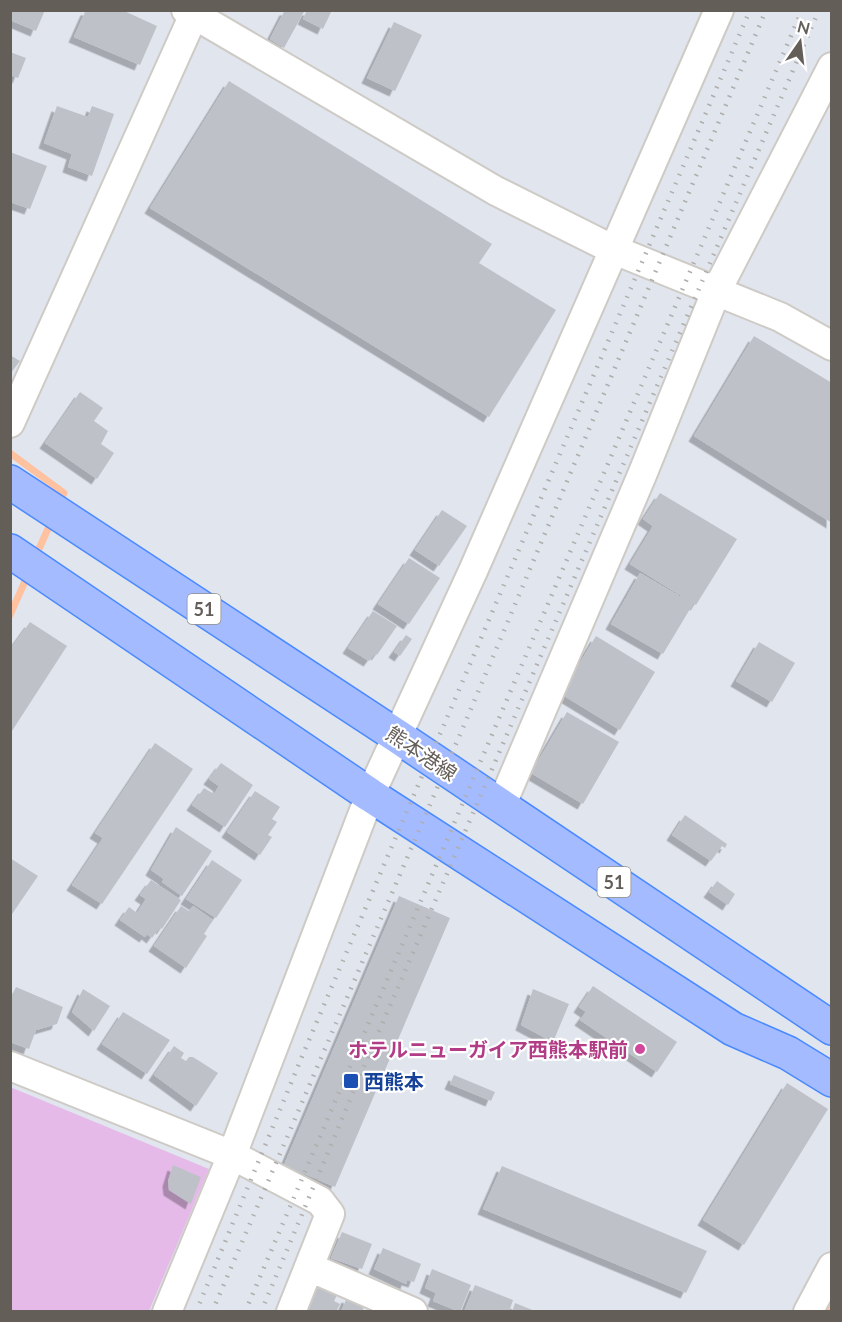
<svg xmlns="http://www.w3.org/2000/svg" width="842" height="1322" font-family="Lato,'Noto Sans JP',sans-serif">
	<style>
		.green { fill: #e5bae9 }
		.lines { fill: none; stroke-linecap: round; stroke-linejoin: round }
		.stream { stroke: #ffc2a0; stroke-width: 7 }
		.building { fill: #bec2c8; filter: url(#shadow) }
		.minor-casing { stroke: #cecac5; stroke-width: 32 }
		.major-casing { stroke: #498aff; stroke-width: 36 }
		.minor { stroke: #fff; stroke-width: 28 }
		.major { stroke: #a5bbff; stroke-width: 33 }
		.rail { stroke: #afaeac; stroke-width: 4.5; stroke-dasharray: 1.5 8; stroke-linecap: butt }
		.hotel-dot { fill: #d1479c; stroke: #fff; stroke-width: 2 }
		.transit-dot { fill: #1a4fb4; stroke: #fff; stroke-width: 2 }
		.labels { text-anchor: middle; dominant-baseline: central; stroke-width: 4.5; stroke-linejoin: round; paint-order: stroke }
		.shield { fill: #fff; stroke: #928e8b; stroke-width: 1.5 }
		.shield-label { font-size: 18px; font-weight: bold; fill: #645e59 }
		.street-label { font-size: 20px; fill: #645e59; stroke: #fff }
		.hotel-label { font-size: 20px; font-weight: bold; fill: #b23c85; stroke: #fff; text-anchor: end }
		.transit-label { font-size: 20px; font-weight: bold; fill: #164399; stroke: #fff; text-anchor: start }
	</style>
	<defs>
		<filter id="shadow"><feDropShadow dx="-5.5" dy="5.5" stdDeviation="0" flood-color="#0004"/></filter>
	</defs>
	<rect width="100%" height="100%" fill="#e1e5ee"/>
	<path class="green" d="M10 1087 209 1169 149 1311H11Z"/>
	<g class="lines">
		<path class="stream" d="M10 453 64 493 59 504
			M37 553 52 520
			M10 615 26 579
			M828 1312 832 1305"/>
	</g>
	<path class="building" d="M10 10H45L36 31 10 20Z
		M86 10H122L157 26 140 65 74 37Z
		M285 10H305L284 48 270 39Z
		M307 10H332L323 29 303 19Z
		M394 22 422 35 395 91 367 78Z
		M10 52 26 58 18 78 10 75Z
		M229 81 492 244 479 263 556 310 489 417 150 208Z
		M57 106 88 117 92 106 114 114 92 176 68 167 72 154 44 143Z
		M10 152 47 166 30 209 10 202Z
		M754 336 832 383V523L694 436Z
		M10 355 20 361 10 374Z
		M80 392 103 408 94 421 108 431 101 444 114 453 97 479 45 443Z
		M660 493 737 539 696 605 630 564 653 526 643 519Z
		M442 510 467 526 439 566 415 550Z
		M409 558 440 578 409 624 378 604Z
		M640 573 693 604 663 654 611 624Z
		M373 611 397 626 377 655 375 653 369 661 348 648Z
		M30 622 67 646 10 734V650Z
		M406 635 412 639 400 656 394 652Z
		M596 636 655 672 620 730 561 694Z
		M759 642 795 663 772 702 736 681Z
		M567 712 619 742 583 804 531 773Z
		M155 743 193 769 102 904 72 885 103 838 95 833Z
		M221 763 253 785 225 827 192 805 204 788 214 794 219 786 209 779Z
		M255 791 280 807 272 819 277 822 268 835 272 837 260 855 227 832Z
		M685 815 727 844 725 848 722 846 711 861 672 835Z
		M176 827 212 851 182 896 162 882 164 879 151 870Z
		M10 858 38 876 10 917Z
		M212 860 242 880 216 918 186 899Z
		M151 880 181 900 162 929 160 927 152 938 147 934 145 937 120 920 129 907 137 913 146 899 140 895Z
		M717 881 735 894 728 905 709 892Z
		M399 896 450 918 335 1187 284 1165Z
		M181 906 189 911 193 906 213 920 204 934 207 936 186 968 154 946Z
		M593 986 677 1042 657 1072 580 1020 586 1012 579 1007Z
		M16 987 63 1007 57 1024 36 1030 29 1049 10 1042V999Z
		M83 989 110 1006 94 1031 72 1012Z
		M533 989 569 1004 553 1042 521 1025Z
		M123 1012 170 1040 147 1074 102 1044Z
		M174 1046 184 1053 181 1058 186 1061 189 1057H193L218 1073 196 1106 154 1075Z
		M454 1075 495 1092 491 1101 450 1084Z
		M787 1083 828 1109 744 1245 703 1220Z
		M173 1165 201 1177 191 1204 169 1190 168 1181Z
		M502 1166 707 1251 686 1293 483 1209Z
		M342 1232 372 1244 362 1269 331 1258Z
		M383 1248 421 1264 414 1282 407 1280 406 1284 374 1269Z
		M432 1269 471 1285 460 1312 433 1301 436 1293 425 1288Z
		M475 1285 513 1300 509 1312H464Z
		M317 1287 337 1295 334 1301 340 1304 336 1312H307Z
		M347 1297 365 1304 362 1312H341Z
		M515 1303 535 1311V1312H512Z"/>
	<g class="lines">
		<defs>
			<path id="minor" d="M186 10 496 191 612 249 780 317 832 346
				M10 423 196 10
				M501 806 642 475 716 292 832 67
				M10 1066 232 1155 320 1201 330 1214 291 1312
				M309 1267 413 1312
				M167 1312 232 1155 370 795 473 571 719 10
				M808 1312 832 1267"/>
			<path id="major" d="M10 482 397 736 832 1028
				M10 551 370 795 733 1029 788 1053 832 1080"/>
		</defs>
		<use href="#minor" class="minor-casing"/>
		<use href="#major" class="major-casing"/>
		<use href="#minor" class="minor"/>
		<use href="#major" class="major"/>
		<path class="rail" d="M196 1312 306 1047 750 10
			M212 1312 462 730 766 10
			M245 1312 802 10
			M261 1312 365 1064 819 10"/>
	</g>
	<circle class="hotel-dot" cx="640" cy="1049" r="6"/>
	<rect class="transit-dot" x="343" y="1073" width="16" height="16" rx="3"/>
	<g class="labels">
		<g class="shield">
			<rect x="187.5" y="594" width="33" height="30" rx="4.5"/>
			<rect x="597.5" y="867" width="33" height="30" rx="4.5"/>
		</g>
		<g class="shield-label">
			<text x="204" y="609">51</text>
			<text x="614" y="882">51</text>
		</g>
		<g class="street-label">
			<text transform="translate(422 753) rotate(34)">熊本港線</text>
		</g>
		<g class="hotel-label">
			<text x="628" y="1049">ホテルニューガイア西熊本駅前</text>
		</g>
		<g class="transit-label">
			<text x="364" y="1081">西熊本</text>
		</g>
	</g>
	<rect width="842" height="1322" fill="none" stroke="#645e59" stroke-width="24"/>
	<g transform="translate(800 42) rotate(14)" stroke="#ffffff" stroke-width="4.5" paint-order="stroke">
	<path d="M0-4.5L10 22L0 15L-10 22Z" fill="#645e59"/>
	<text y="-9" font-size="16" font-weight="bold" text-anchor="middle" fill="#645e59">N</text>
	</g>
</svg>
